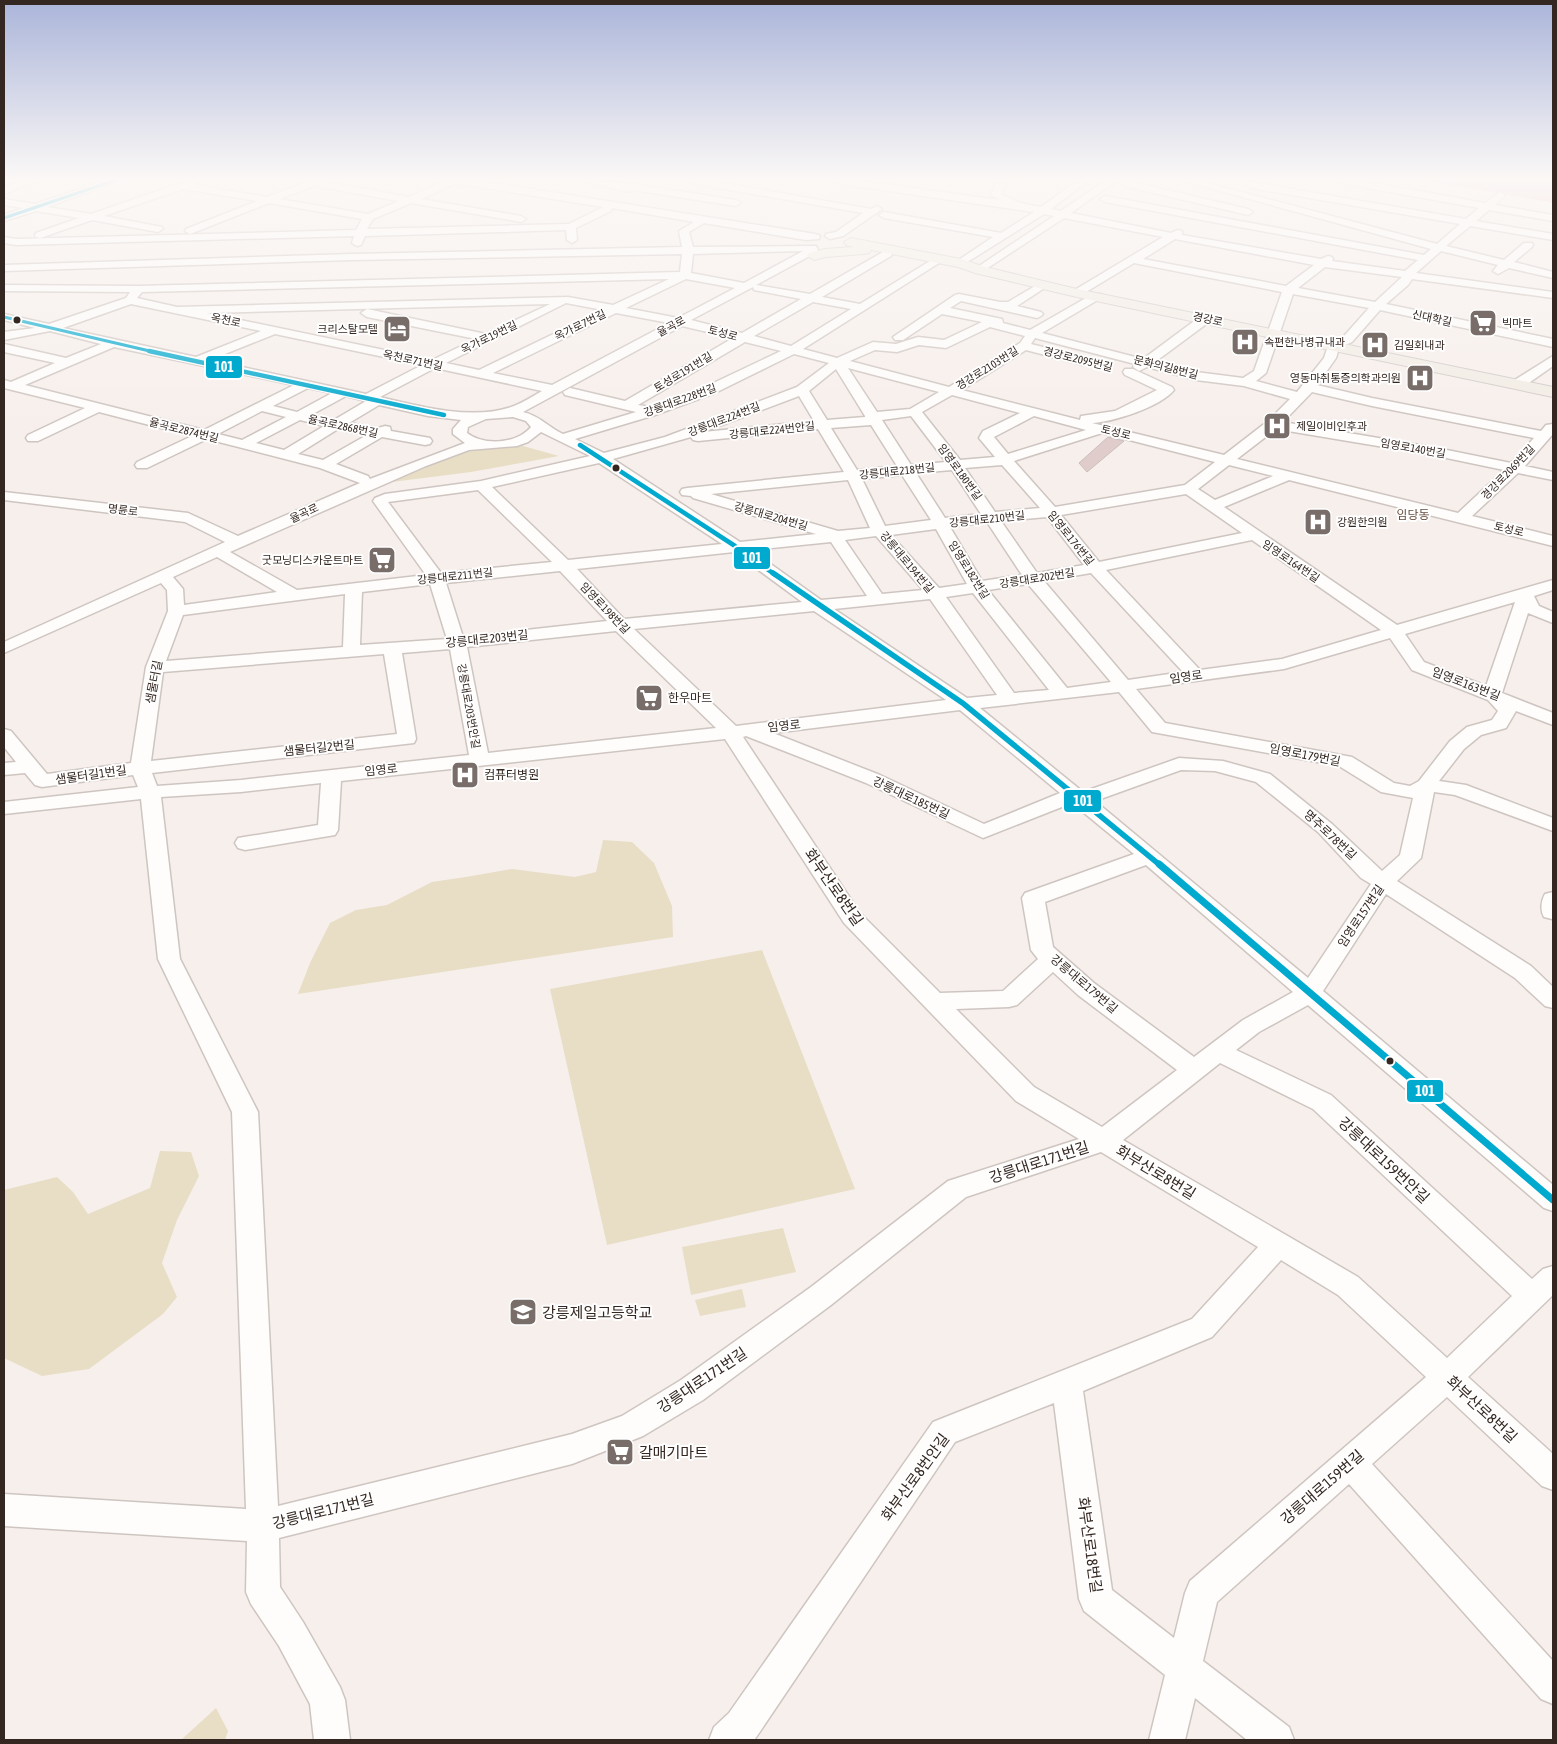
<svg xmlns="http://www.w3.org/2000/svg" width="1557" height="1744" font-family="'Asap Condensed','Noto Sans KR',sans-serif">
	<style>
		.green { fill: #e8dec5 }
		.water { fill: #efb7c5 }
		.building { fill: #e0cdcb; stroke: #cabfbd }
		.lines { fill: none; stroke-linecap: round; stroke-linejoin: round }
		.minor-casing { stroke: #cec5c0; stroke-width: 3 }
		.major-casing { stroke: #cfcac7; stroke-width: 2 }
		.minor { fill: #fefdfc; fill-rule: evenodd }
		.major { fill: #f2ece4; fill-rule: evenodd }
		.bus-1-far3-casing { stroke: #fefefe; stroke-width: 5 }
		.bus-1-far2-casing { stroke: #fefefe; stroke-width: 7 }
		.bus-1-far1-casing { stroke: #fefefe; stroke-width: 9 }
		.bus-1-casing { stroke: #fefefe; stroke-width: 11 }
		.bus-1-far3 { stroke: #00a9ce; stroke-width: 3 }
		.bus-1-far2 { stroke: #00a9ce; stroke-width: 4.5 }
		.bus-1-far1 { stroke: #00a9ce; stroke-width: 5.5 }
		.bus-1 { stroke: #00a9ce; stroke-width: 7 }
		.bus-dot { fill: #342721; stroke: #fefefe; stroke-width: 2 }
		.labels { text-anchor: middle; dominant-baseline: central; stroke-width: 4; stroke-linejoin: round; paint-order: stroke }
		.far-street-label { font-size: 11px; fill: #342721; stroke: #fefefe }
		.far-poi-label { font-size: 11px; fill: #342721; stroke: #fefefe; text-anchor: start }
		.far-quarter-label { font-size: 12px; fill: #664b3c; stroke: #fefefe }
		.street-label { font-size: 12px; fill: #342721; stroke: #fefefe }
		.poi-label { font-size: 12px; fill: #342721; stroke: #fefefe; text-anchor: start }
		.near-street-label { font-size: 15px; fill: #342721; stroke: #fefefe }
		.near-poi-label { font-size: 15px; fill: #342721; stroke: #fefefe; text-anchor: start }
		.line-badge { stroke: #fefefe; stroke-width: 2 }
		.badge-label { font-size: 14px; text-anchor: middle; font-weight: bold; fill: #fff }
	</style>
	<rect width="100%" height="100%" fill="#f7efec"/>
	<path class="green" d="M523 446 559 456 471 472 392 482 452 453Z
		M603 840 632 842 654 863 672 906 673 937 298 994 310 963 330 923 356 910 387 905 432 882 472 876 512 869 575 877 596 872Z
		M762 950 855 1189 607 1245 550 989Z
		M160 1151 191 1152 199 1176 177 1220 162 1263 177 1297 163 1314 89 1369 42 1376 4 1358V1190L57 1177 73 1192 88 1214 150 1188Z
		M783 1228 796 1272 691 1295 682 1247Z
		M742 1289 746 1307 700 1316 695 1300Z
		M216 1708 228 1731 225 1740H181Z"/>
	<path class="water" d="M1428 181H1553V203L1549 202Z"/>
	<path class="building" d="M1108 437 1124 441 1087 472 1079 463Z"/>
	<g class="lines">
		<defs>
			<path id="minor" d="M23 181H37L4 194V188Z
				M104 181H118L47 207 91 214 187 181H201L194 185 267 197 302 184 299 181H321L409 197 445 181H481L815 234 819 235 820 237 819 239 806 240 704 223 689 232 693 247 816 246 818 250 817 252 756 285 810 294 883 252H891L892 254 891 256 822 297 860 304 930 261 934 260 939 263 803 349 837 358 873 342 896 344 918 337 944 340 982 322 942 314 903 340H895L893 337 955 295 959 294 1000 302H1008L1042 282 1046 283 1048 285 1046 287 1017 306 1041 312 1043 314 1041 316 1037 318 961 301 950 308 1002 319 1003 323 1030 330 1093 294H1101L1103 296 1101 298 1042 333 1143 359 1201 316 1205 315 1211 319 1209 322 1155 362 1196 372 1243 378 1254 371 1282 292 1134 263 1081 295H1073L1071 293 1073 291 1163 237 1064 218 980 273 976 272 975 270 976 268 1054 216 1044 214 961 266 956 263 957 261 993 237 884 218 879 215 884 212 1001 233 1034 212 840 184 836 181H863L1000 200 991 195 997 181H1007L1001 194 1020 203 1041 207 1077 181H1088L1051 209 1061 211 1105 181H1116L1071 213 1171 233 1178 230 1182 231V235L1321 259 1328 256 1332 257 1333 259 1332 261 1405 271 1418 260 1105 202 1100 199 1105 196 1424 255 1431 249 1184 181H1200L1437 244 1460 224 1251 188 1246 185 1251 182 1466 219 1479 208 1345 184 1341 181H1363L1485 203 1500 192 1505 195 1495 205 1553 215V221L1489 210 1476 221 1553 234V240L1470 226 1446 246 1504 260 1524 243H1532L1533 245 1532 247 1514 262 1553 272V278L1509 268 1498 274 1493 271 1498 265 1441 251 1416 273 1553 292V298L1412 279 1408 285 1386 304 1553 339V347L1380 310 1352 342 1339 348 1336 358 1317 385 1372 398 1541 431 1546 425 1553 424V434L1525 466 1553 472V480L1518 473 1472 516 1553 536V546L1289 480 1224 507 1397 625 1553 580V590L1534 596 1539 606 1553 612V623L1528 613 1502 693 1553 713V725L1516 711 1506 728 1481 735 1464 749 1439 781 1466 785 1553 818V831L1455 795 1434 792 1421 858 1397 881 1531 966 1553 987V1008L1545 1006 1515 978 1386 894 1323 991 1553 1185V1211L1544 1208 1308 1005 1259 1032 1236 1050 1331 1095 1532 1279 1543 1269 1553 1266V1295L1468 1377 1553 1454V1490L1542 1486 1447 1397 1372 1464 1553 1661V1704L1541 1699 1349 1484 1217 1602 1203 1661 1289 1727 1294 1740H1247L1195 1698 1185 1740H1149L1165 1675 1084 1611 1079 1599 1054 1403 955 1442 755 1739 753 1740H709L714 1727 729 1713 933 1422 1192 1319 1258 1247 1101 1152 966 1197 831 1305 703 1400 643 1436 572 1464 279 1538 280 1587 303 1622 340 1687 345 1700 350 1740H314L310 1704 279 1646 251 1604 246 1592 247 1541 4 1526V1494L246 1509 232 1112 158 959 141 799 4 814V802L138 787 133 775 42 787 35 785 25 773 4 775V763L16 762 4 747V729L11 731 47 774 131 763 146 667 168 611 167 590 161 583 4 653V642L225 542 185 522 4 500V492L188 513 238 536 360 483 320 468 207 439 147 468H137L135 465 137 462 192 436 99 412 38 441H28L26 438 28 435 85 408 4 388V380L11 382 55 363 4 352V344L66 358 101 344 50 331 4 340V332L35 328 4 320V314L49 324 126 298 130 292 4 291V285L138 286 680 272 682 254 352 260 4 271V265L352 254 682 247 679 231 694 222 612 208 611 211 576 228 577 240 572 243 567 240 566 230 365 236 361 245 357 246 352 243 354 236 16 245 4 243V237L16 239 356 230 362 219 269 203 190 234 185 231 186 229 257 201 183 189 104 216 162 227 163 229 158 232 92 220 40 238 36 237 35 235 36 233 79 218 36 211 4 221V215L23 208 4 205V199L35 204ZM455 184 473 186 603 207 569 224 367 229 373 219 411 203 521 222 526 219 521 216 421 199ZM314 186 399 201 368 214 279 199ZM1175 239 1314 265 1286 286 1143 259ZM803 251 744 283 691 273 693 254ZM1325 267 1402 277 1375 302 1298 288ZM669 279 613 305 568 297 177 307 137 298 142 292ZM686 279 735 288 678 318 626 308ZM753 287 754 290 801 299 742 333 691 320ZM1293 294 1369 308 1344 336 1329 343 1324 358 1297 392 1256 381 1266 373ZM813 302 851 309 791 346 754 336ZM566 303 603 310 479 370 446 363ZM131 304 261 331 196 357 63 328ZM550 304 486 334 367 309 361 313 367 317 476 339 432 360 207 313ZM616 313 669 323 552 385 493 373ZM682 326 733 338 625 401 570 388 563 392 565 395 636 412 563 434C548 427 540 416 523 412ZM990 327 1025 336 1020 343 949 387 850 361 875 350 897 352 919 345 946 348ZM275 334 422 365 366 394 210 360ZM1035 338 1135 364 1133 367 1139 371 1147 367 1196 380 1244 386 1290 399 1268 421 1224 455 1092 423C1113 422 1160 407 1174 390L1172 387 1133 369H1125L1123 372 1125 375 1157 390 1115 411 1081 416 1080 420 962 390 1026 350 1083 365 1089 361 1087 358 1031 344ZM745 342 781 351 705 387 646 409 645 406 638 405ZM114 347 294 385 204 430 25 385ZM794 354 829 363 797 387 665 437 604 453 575 439 655 415 715 393ZM435 368 542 391C533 396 524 402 514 406 475 421 420 407 380 397ZM848 368 939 392 910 409 877 412ZM836 369 865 416V417L827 420 809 391ZM308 388 332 393 297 412 273 406ZM1312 392 1372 406 1534 438 1511 463 1432 447 1283 422ZM952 395 1020 413 983 431 979 438 995 457 960 460 922 412ZM346 396 366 401 334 420 311 415ZM799 396 814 421 703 432ZM379 405 428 416 461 420 453 429V434L465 443 370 479 368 476 336 464 382 437 425 445 430 444 432 441 430 438 391 431 390 427 385 426 378 428 349 423ZM262 411 286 417 242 440 218 434ZM911 416 946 462 911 465 882 420ZM1034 416 1086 430 1008 454 994 437ZM513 417 526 421 531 427C517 444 484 446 467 433L468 427 486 419ZM300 420 324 426 284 450 256 443ZM871 425 897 466 857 470 831 428ZM338 429 367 435 323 460 298 454ZM818 429 844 472 687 488 682 489 680 492 682 495 691 496 693 498 816 534 740 542 613 459 691 437 693 440 698 441ZM1276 429 1432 455 1504 470 1458 513 1237 459ZM541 432 590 456 481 481 385 494 375 498 373 501 426 575 297 590 230 552 426 466 469 450 517 446 528 442ZM1102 433 1215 462 1185 485 1055 507 1014 461ZM599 463 722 544 568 560 492 487ZM1002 465 1040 508 995 512 965 468ZM1229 465 1273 476 1215 500 1198 489ZM952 470 981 514 945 518 916 473ZM902 475 931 520 885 526 862 479ZM848 480 870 528 838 531 711 494ZM478 490 552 562 441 573 388 502ZM1186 494 1242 533 1099 562 1061 515ZM1047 517 1084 565 1037 573 1001 521ZM987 522 1022 575 982 581 950 527ZM936 529 967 584 939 588 891 535ZM876 536 923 590 882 594 845 540ZM1252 540 1381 630 1282 659 1200 670 1106 570ZM831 542 867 596 821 600 751 550ZM734 552 802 602 624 619 577 569ZM217 557 277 592 184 605 183 589 173 577ZM560 571 607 621 463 637 446 583ZM1091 573 1183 672 1128 680 1044 581ZM430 584 447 639 360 645 362 592ZM1028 584 1111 682 1067 688 988 590ZM973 593 1049 690 1014 693 946 597ZM345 594 343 647 166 661 183 615ZM930 599 997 695 967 698 834 609ZM1515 602 1486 686 1424 662 1405 634ZM814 611 946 700 736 726 634 629ZM616 631 716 728 488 753 467 647ZM1390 638 1412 670 1488 700 1498 711 1492 720 1467 727 1450 741 1419 781 1410 786 1394 783 1352 757 1165 723 1136 689 1284 669ZM450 649 469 755 241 780 157 786 152 773 414 743 416 739 402 653ZM384 654 397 734 151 761 163 672ZM1119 692 1152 732 1339 766 1381 792 1413 798 1400 855 1382 871 1332 824 1270 774 1223 761 1179 758 1083 792 980 708ZM960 710 1060 793 984 824 880 775 773 733ZM746 736 866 783 983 838 1072 803 1134 854 1025 893 1022 898 1031 950 1038 959 1003 991 940 993 860 913 743 737ZM725 739 844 923 1016 1101 1079 1139 948 1181 811 1287 681 1380 622 1416 572 1434 278 1506 258 1112 180 959 161 797 241 792 321 783 318 825 238 838 235 843 238 848 245 850 335 835 338 830 341 781ZM1181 770 1215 771 1256 782 1318 832 1361 878 1371 884 1308 978 1095 801ZM1146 865 1293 992 1243 1020 1194 1057 1094 983 1053 947 1045 902ZM1053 972 1078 995 1177 1070 1102 1127 1034 1087 956 1009 1009 1007 1017 1005ZM1220 1063 1313 1109 1512 1296 1447 1358 1358 1277 1123 1140ZM1281 1260 1338 1295 1426 1377 1190 1581 1185 1593 1174 1638 1112 1590 1083 1391 1212 1337Z
				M583 181 628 183 736 200 741 203 736 206 633 190 629 192Z
				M691 181H713L871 209 877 206 882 209 843 236 830 239 825 236 826 234 836 232 863 213 695 184Z
				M1128 181 1248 209 1253 212 1248 215 1124 186V182Z
				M1553 356V366L1523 387H1513L1512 384 1513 381Z
				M1553 892V919H1552L1544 917C1540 910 1541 901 1545 894Z"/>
			<path id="major" d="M851 238 961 259 985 267 1077 289 1553 387V397L1077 297 975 273 958 267 871 250 869 253 864 254 826 257 814 260 807 256 809 253 825 249 854 247 846 245 844 242Z"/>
		</defs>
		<use href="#minor" class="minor-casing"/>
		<use href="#major" class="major-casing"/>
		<use href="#minor" class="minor"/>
		<use href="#major" class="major"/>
		<defs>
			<path id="bus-1-far3" d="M4 218 113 181
				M4 317 154 352"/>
			<path id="bus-1-far2" d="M149 351 444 415
				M580 445 735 546 774 574"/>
			<path id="bus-1-far1" d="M773 573 964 704 1160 865"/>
			<path id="bus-1" d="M1159 864 1553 1200"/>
		</defs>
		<use href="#bus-1-far3" class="bus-1-far3-casing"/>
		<use href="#bus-1-far2" class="bus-1-far2-casing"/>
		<use href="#bus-1-far1" class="bus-1-far1-casing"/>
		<use href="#bus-1" class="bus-1-casing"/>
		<use href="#bus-1-far3" class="bus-1-far3"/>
		<use href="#bus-1-far2" class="bus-1-far2"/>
		<use href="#bus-1-far1" class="bus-1-far1"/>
		<use href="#bus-1" class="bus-1"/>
	</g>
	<linearGradient id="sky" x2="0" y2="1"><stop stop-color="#abb5da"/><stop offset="0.42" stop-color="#fbf8f6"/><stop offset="1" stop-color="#fbf8f6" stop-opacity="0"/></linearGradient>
	<rect width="1557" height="426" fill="url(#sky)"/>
	<defs>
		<symbol id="supermarket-square" viewBox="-11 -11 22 22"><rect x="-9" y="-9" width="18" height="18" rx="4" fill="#786d68" stroke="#fefefe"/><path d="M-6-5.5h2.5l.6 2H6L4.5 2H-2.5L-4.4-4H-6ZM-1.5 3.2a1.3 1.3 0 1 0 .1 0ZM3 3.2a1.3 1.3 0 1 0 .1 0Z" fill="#fff"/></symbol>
		<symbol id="hotel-square" viewBox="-11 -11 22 22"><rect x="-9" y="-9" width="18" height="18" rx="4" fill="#786d68" stroke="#fefefe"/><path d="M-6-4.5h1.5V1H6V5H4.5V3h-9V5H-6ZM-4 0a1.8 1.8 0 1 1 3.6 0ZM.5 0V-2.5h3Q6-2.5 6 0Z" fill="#fff"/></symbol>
		<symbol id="hospital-square" viewBox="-11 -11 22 22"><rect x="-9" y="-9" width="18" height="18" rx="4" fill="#786d68" stroke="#fefefe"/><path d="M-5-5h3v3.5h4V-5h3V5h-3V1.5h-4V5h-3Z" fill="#fff"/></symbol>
		<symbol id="school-square" viewBox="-11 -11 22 22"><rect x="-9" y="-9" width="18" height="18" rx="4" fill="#786d68" stroke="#fefefe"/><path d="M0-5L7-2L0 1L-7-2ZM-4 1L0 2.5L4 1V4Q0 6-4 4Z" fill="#fff"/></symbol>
	</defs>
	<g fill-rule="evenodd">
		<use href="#supermarket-square" x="1467" y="307" width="32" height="32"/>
		<use href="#hotel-square" x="381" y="313" width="32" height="32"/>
		<use href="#hospital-square" x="1229" y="326" width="32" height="32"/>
		<use href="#hospital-square" x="1359" y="329" width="32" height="32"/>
		<use href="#hospital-square" x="1404" y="362" width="32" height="32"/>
		<use href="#hospital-square" x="1261" y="410" width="32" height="32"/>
		<use href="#hospital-square" x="1302" y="506" width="32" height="32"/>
		<use href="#supermarket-square" x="366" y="544" width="32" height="32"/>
		<use href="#supermarket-square" x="633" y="682" width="32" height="32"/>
		<use href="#hospital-square" x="449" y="759" width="32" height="32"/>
		<use href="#school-square" x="507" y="1296" width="32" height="32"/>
		<use href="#supermarket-square" x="604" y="1436" width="32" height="32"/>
	</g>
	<g class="bus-dot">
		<circle cx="17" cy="320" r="4.5"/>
		<circle cx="616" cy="468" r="4.5"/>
		<circle cx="1390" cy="1061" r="4.5"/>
	</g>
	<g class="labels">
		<g class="far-street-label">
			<text transform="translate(1432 318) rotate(12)">신대학길</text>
			<text transform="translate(1208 319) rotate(12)">경강로</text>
			<text transform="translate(226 320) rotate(12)">옥천로</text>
			<text transform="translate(580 325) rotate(-26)">옥가로7번길</text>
			<text transform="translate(671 326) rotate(-28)">율곡로</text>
			<text transform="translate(723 333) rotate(15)">토성로</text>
			<text transform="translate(489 337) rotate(-26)">옥가로19번길</text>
			<text transform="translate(1078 359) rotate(14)">경강로2095번길</text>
			<text transform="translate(413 360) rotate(12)">옥천로71번길</text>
			<text transform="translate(1166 367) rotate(14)">문화의길8번길</text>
			<text transform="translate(987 368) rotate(-32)">경강로2103번길</text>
			<text transform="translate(683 372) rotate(-31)">토성로191번길</text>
			<text transform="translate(680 400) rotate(-20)">강릉대로228번길</text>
			<text transform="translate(724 419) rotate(-21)">강릉대로224번길</text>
			<text transform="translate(343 426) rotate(12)">율곡로2868번길</text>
			<text transform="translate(184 430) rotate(14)">율곡로2874번길</text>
			<text transform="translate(772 430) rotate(-6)">강릉대로224번안길</text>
			<text transform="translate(1116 432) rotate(14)">토성로</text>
			<text transform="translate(1413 448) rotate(10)">임영로140번길</text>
			<text transform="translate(897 471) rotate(-6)">강릉대로218번길</text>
			<text transform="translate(960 472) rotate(54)">임영로180번길</text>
			<text transform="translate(1508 472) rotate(-46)">경강로2069번길</text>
			<text transform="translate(123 510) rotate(7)">명륜로</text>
			<text transform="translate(304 513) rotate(-25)">율곡로</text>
			<text transform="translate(771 516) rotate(16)">강릉대로204번길</text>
			<text transform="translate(987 519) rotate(-6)">강릉대로210번길</text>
			<text transform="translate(1509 529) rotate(14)">토성로</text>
			<text transform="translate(1071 538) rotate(51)">임영로176번길</text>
			<text transform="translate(1291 561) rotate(34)">임영로164번길</text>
			<text transform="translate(907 562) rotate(50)">강릉대로194번길</text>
			<text transform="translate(969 570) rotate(58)">임영로182번길</text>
			<text transform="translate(455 576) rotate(-6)">강릉대로211번길</text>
			<text transform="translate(1037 578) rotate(-9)">강릉대로202번길</text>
			<text transform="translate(605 608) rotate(46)">임영로198번길</text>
			<text transform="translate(469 706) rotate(80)">강릉대로203번안길</text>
		</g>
		<g class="far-poi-label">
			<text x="1502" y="323">빅마트</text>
			<text x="378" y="329" text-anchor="end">크리스탈모텔</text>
			<text x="1264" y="342">속편한나병규내과</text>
			<text x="1394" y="345">김일회내과</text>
			<text x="1401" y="378" text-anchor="end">영동마취통증의학과의원</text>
			<text x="1296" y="426">제일이비인후과</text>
			<text x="1337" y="522">강원한의원</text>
			<text x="363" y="560" text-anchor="end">굿모닝디스카운트마트</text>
		</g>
		<g class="far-quarter-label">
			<text x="1413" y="515">임당동</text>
		</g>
		<g class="street-label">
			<text transform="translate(487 639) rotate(-6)">강릉대로203번길</text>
			<text transform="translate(1186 677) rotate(-8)">임영로</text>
			<text transform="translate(154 682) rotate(-79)">샘물터길</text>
			<text transform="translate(1466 684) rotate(21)">임영로163번길</text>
			<text transform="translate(784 726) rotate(-6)">임영로</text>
			<text transform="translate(319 748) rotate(-6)">샘물터길2번길</text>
			<text transform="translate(1305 755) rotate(11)">임영로179번길</text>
			<text transform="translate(381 770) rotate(-6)">임영로</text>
			<text transform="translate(91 775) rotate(-8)">샘물터길1번길</text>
			<text transform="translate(911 798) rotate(25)">강릉대로185번길</text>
			<text transform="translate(1330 835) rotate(43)">명주로78번길</text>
			<text transform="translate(1361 916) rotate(-56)">임영로157번길</text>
			<text transform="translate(1084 984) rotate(40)">강릉대로179번길</text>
		</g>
		<g class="poi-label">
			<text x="668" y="698">한우마트</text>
			<text x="484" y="775">컴퓨터병원</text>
		</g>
		<g class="near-street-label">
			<text transform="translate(834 887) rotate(55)">화부산로8번길</text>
			<text transform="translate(1384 1160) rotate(43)">강릉대로159번안길</text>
			<text transform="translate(1039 1162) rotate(-18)">강릉대로171번길</text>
			<text transform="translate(1156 1172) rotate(31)">화부산로8번길</text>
			<text transform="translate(702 1380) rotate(-34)">강릉대로171번길</text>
			<text transform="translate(1482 1409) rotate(43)">화부산로8번길</text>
			<text transform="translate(915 1477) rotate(-54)">화부산로8번안길</text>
			<text transform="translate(1322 1487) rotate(-41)">강릉대로159번길</text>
			<text transform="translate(323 1511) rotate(-14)">강릉대로171번길</text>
			<text transform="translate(1090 1545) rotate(82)">화부산로18번길</text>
		</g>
		<g class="near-poi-label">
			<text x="542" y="1312">강릉제일고등학교</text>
			<text x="639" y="1452">갈매기마트</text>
		</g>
	</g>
	<g class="line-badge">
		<rect x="205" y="355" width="38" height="24" rx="5" fill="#00a9ce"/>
		<rect x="733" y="546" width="38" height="24" rx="5" fill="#00a9ce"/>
		<rect x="1063" y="789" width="39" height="24" rx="5" fill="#00a9ce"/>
		<rect x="1406" y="1079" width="38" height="24" rx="5" fill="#00a9ce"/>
	</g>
	<g class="badge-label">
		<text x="224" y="372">101</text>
		<text x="752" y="563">101</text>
		<text x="1083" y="806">101</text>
		<text x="1425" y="1096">101</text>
	</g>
	<rect width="1557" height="1744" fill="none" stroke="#342721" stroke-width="10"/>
</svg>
